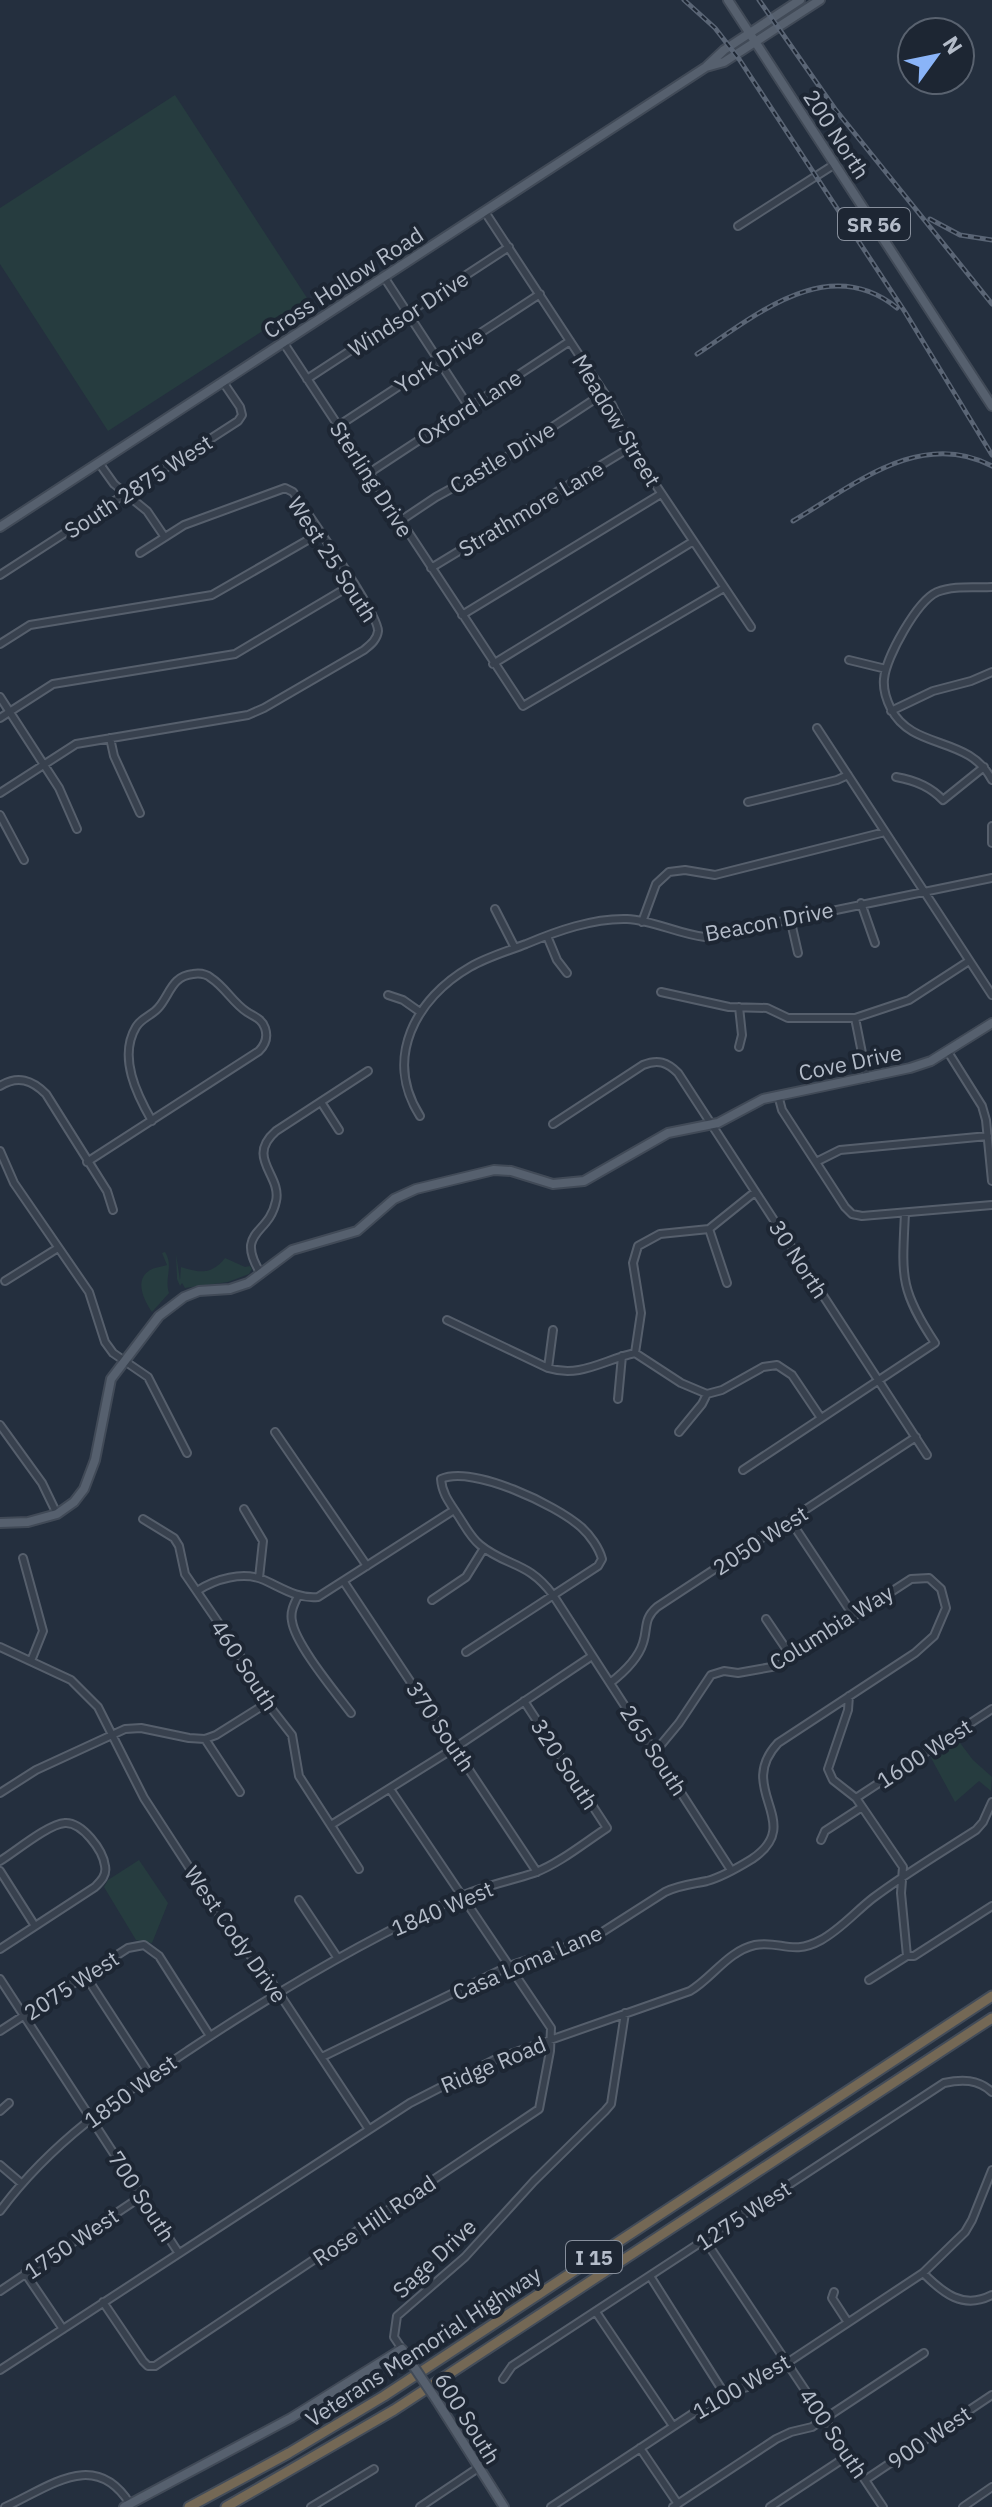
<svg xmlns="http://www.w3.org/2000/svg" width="992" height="2507" font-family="'IBM Plex Sans',sans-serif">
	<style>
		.green { fill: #263c3f }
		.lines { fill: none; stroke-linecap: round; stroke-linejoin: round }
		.minor-casing { stroke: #565f6c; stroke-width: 10 }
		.major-casing { stroke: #414a57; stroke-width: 12 }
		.highway-casing { stroke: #434c59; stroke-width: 13 }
		.minor { stroke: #38414e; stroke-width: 6 }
		.major { stroke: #56606e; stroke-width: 8 }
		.highway { stroke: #746855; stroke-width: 9 }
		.rail-casing { stroke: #5a6575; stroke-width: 5 }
		.rail { stroke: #1d2633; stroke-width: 2; stroke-dasharray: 6; stroke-linecap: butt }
		.major-bridge-casing { stroke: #414a57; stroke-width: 12; stroke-linecap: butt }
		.major-bridge { stroke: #56606e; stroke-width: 8 }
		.labels { text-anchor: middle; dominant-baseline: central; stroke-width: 8; stroke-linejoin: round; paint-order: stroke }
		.shield { fill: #1d2633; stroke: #878f9c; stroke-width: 2 }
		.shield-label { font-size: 20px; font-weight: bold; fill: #b4bcc9 }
		.street-label { font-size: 22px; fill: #b4bcc9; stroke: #1d2633 }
	</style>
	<rect width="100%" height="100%" fill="#242f3e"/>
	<path class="green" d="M175 95 309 301 108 431 0 264V208Z
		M165 1252C174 1266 164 1278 169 1293L152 1312C143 1299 132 1276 155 1268 159 1267 164 1266 167 1265L162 1253Z
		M176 1254 180 1280 181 1267C199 1273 212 1275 225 1258L245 1267 250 1266 252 1269 249 1274 228 1282 185 1288 182 1283 180 1286 177 1279Z
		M957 1739 973 1760 992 1777 991 1791 979 1781 955 1802 930 1756Z
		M139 1860 168 1903 152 1943 136 1940 104 1887 108 1880Z"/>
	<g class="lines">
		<defs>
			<path id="minor" d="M485 212 612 405 637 457 751 627
				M738 226 835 164
				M384 277 469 407
				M283 342 523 706 724 588
				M307 379 509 247
				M338 426 540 294
				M99 463 114 484 147 511 164 536
				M369 473 570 341
				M400 521 436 497 496 464 604 393
				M431 568 631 447
				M0 575 238 421 242 415 240 407 223 382
				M992 587C974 588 954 585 937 592 917 601 886 657 884 679 883 689 886 699 891 709 913 751 969 735 992 780
				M462 615 661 494
				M0 644 30 625 212 595 320 533
				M849 660 886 669
				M493 664 692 542
				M0 697 59 788 77 829
				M891 711 933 691 971 681 992 672
				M0 718 53 684 235 654 353 584
				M817 728 992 995
				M110 738 114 756 140 813
				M896 777C914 780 930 786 943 800L984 767
				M0 793 76 744 248 715 264 708 364 650C370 645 377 640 378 631 379 614 307 513 293 492L285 488 184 525 140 553
				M748 802 837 780 848 775
				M0 815 24 860
				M992 826V843
				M861 903 875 943
				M495 909 515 948
				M790 918 798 953
				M642 922 656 884 669 872 685 870 715 875 885 832
				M547 936 557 960 567 973
				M661 992 729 1007 767 1008 788 1018H855L909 1000 969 961
				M388 995 403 1000 420 1012
				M739 1007 742 1035 739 1047
				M855 1018 867 1078
				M948 1052 982 1106 986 1120 992 1181
				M0 1086C18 1075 32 1080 46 1094L107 1191 113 1210
				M778 1095 782 1110 845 1207 852 1214 862 1216 992 1205
				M321 1102 339 1130
				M420 1116C383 1058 416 998 470 967 487 957 508 951 526 944 557 931 593 918 627 919 653 920 678 934 705 937L992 878
				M553 1124 643 1065C658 1059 667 1062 678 1073L927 1455
				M0 1151 14 1183 89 1292 105 1342 113 1353 148 1377 187 1453
				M87 1162 259 1051C265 1045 268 1037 265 1028 262 1019 255 1017 247 1012 233 1003 225 987 211 978 206 974 199 973 193 974 172 976 170 994 159 1007 153 1015 141 1018 136 1027 118 1057 137 1095 152 1121
				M816 1162 840 1150 988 1136
				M709 1229 727 1283
				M261 1274C234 1230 269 1236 276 1201 282 1175 245 1158 276 1131L368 1071
				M5 1281 58 1248
				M447 1320 548 1368C581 1378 603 1360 635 1353L681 1383 707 1394 722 1390 763 1367 777 1365 792 1375 821 1418
				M635 1353 641 1313 633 1263 638 1246 660 1234 709 1229 755 1192
				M548 1368 553 1330
				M618 1399 622 1356
				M0 1425 42 1483 57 1514
				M275 1432 367 1566
				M679 1432 702 1404 707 1394
				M743 1470 935 1343C899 1289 902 1276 905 1213
				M244 1509 263 1541 259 1578
				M143 1519 174 1538 179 1546 185 1574 235 1647 267 1703 292 1735 299 1776 359 1869
				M790 1520 853 1615
				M23 1558 43 1631 31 1661
				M344 1582 537 1872
				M197 1591C215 1579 243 1571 264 1580 282 1588 297 1599 318 1597L454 1510
				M298 1596C294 1604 290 1612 292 1621 295 1644 336 1693 351 1713
				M432 1600 466 1577 484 1548
				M766 1619 791 1656
				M0 1647 71 1680 98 1707 144 1798 237 1941 265 1972 368 2128
				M466 1652 598 1566 602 1559C599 1548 590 1535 581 1527 556 1505 473 1465 441 1479 442 1493 449 1502 457 1514 464 1524 470 1537 480 1545 507 1567 528 1561 553 1595L731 1870
				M610 1683C623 1673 638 1659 643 1643 648 1628 643 1619 657 1607L916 1437
				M849 1696 848 1710 828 1769 833 1780 856 1798 903 1867 901 1893 907 1956
				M205 1739 240 1792
				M0 1793 36 1770 125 1729 141 1728 189 1738 205 1739 216 1735 267 1703
				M856 1798 992 1709
				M331 1825 456 1747 592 1656
				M821 1840 825 1831 862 1807
				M0 1861C15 1852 48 1824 65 1823 82 1822 103 1850 105 1866 107 1875 101 1881 95 1887L0 1949
				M0 1871 35 1926
				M299 1900 337 1957
				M85 1975 150 2075
				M0 1979 178 2252
				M869 1980 907 1956H914L992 1906
				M0 2031 128 1948 144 1945 159 1956 210 2036
				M322 2057 509 1966 593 1938 665 1892C679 1885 693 1884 707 1881 722 1877 739 1867 752 1859 807 1822 734 1790 778 1743L915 1653 934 1636 946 1608 941 1589 929 1578 911 1579 777 1666 738 1673 724 1671 711 1675 679 1723 655 1752
				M0 2111 9 2103
				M0 2165 21 2183
				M0 2211C52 2141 117 2098 189 2050 276 1992 364 1940 459 1897 483 1886 510 1881 534 1873 560 1863 584 1843 607 1828L524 1701
				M705 2240 883 2507
				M25 2273 63 2329
				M923 2273C943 2293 963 2310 992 2295
				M650 2276 724 2393
				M0 2291 142 2196
				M834 2292 832 2298 847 2321
				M103 2302 143 2361 148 2366H155L539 2109 550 2051 551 2028 390 1789
				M596 2312 673 2426
				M402 2349 394 2337 397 2316 465 2257 534 2181 605 2111 611 2104 625 2013
				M0 2370 410 2103 496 2059 690 1991C712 1978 728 1951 755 1945 780 1940 792 1956 821 1940 841 1929 855 1912 873 1898 906 1873 942 1852 976 1830L983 1822 992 1802
				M503 2379 512 2366 944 2083C962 2079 978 2079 992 2092
				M640 2448 678 2504
				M865 2480 992 2395
				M5 2507C50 2487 95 2448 130 2504
				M311 2507 374 2469
				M420 2507 478 2468
				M551 2507 724 2393 752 2386 923 2273 965 2232 972 2220 992 2170
				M673 2507 776 2439 791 2432 812 2427 924 2353
				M770 2507 849 2455
				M963 2507 992 2487"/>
			<path id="major" d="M728 0 992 406
				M706 67 724 62 820 0
				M0 527 706 67 724 50 800 0
				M0 1523 28 1522 57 1514 74 1502 84 1489 95 1460 111 1379 159 1316 184 1297 199 1291 230 1289 248 1283 292 1250 357 1231 394 1199 416 1189 494 1170 511 1171 553 1184 584 1181 668 1133 718 1123 763 1099 910 1068 931 1061 992 1023
				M437 2401 504 2507
				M124 2507 291 2418 402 2349 408 2358"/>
			<path id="highway" d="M189 2507 289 2453 384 2396 992 1996
				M226 2507 394 2410 992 2018"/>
		</defs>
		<use href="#minor" class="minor-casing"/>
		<use href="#major" class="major-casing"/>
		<use href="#highway" class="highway-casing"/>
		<use href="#minor" class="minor"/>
		<use href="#major" class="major"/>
		<use href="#highway" class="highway"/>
		<defs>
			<path id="rail" d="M684 0 715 28 739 59 905 312 992 455
				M759 0 835 109 992 304
				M930 219 960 235 992 240
				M697 354C755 316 828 252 897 308
				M793 521C853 486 920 428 992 466"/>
		</defs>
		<use href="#rail" class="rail-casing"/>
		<use href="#rail" class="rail"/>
		<defs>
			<path id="major-bridge" d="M408 2358 437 2401"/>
		</defs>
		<use href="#major-bridge" class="major-bridge-casing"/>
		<use href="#major-bridge" class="major-bridge"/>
	</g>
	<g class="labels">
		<g class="shield">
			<rect x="838" y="208" width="72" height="32" rx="6"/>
			<rect x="566" y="2241" width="56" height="32" rx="6"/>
		</g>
		<g class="shield-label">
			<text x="874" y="224">SR 56</text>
			<text x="594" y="2257">I 15</text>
		</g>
		<g class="street-label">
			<text transform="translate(837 134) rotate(57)">200 North</text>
			<text transform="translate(343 282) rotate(-33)">Cross Hollow Road</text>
			<text transform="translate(408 313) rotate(-33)">Windsor Drive</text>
			<text transform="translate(439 360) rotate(-33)">York Drive</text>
			<text transform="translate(469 407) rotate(-33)">Oxford Lane</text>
			<text transform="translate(617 420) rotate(59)">Meadow Street</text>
			<text transform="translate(502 457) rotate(-31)">Castle Drive</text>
			<text transform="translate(372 479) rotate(57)">Sterling Drive</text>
			<text transform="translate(138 486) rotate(-33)">South 2875 West</text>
			<text transform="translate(531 508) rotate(-31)">Strathmore Lane</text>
			<text transform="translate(333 559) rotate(57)">West 25 South</text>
			<text transform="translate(769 921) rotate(-11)">Beacon Drive</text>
			<text transform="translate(850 1062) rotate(-12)">Cove Drive</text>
			<text transform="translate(799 1259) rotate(57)">30 North</text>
			<text transform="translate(760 1540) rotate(-33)">2050 West</text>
			<text transform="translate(831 1627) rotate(-32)">Columbia Way</text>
			<text transform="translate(245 1665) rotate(57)">460 South</text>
			<text transform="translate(441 1726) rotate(56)">370 South</text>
			<text transform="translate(654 1750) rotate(57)">265 South</text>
			<text transform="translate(924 1753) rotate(-33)">1600 West</text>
			<text transform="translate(565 1764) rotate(57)">320 South</text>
			<text transform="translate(442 1908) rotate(-23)">1840 West</text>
			<text transform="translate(236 1934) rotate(55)">West Cody Drive</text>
			<text transform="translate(527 1962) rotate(-23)">Casa Loma Lane</text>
			<text transform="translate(71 1985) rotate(-33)">2075 West</text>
			<text transform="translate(493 2064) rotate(-23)">Ridge Road</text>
			<text transform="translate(130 2091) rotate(-36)">1850 West</text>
			<text transform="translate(142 2196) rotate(57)">700 South</text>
			<text transform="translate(743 2215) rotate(-33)">1275 West</text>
			<text transform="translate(374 2220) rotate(-34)">Rose Hill Road</text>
			<text transform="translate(71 2243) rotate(-34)">1750 West</text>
			<text transform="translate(434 2258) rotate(-43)">Sage Drive</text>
			<text transform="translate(423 2346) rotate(-33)">Veterans Memorial Highway</text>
			<text transform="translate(741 2386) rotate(-30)">1100 West</text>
			<text transform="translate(468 2418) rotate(58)">600 South</text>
			<text transform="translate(834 2433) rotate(56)">400 South</text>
			<text transform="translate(929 2437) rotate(-34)">900 West</text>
		</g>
	</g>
	<g transform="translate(936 56) rotate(57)"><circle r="38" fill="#1d2633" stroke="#59626f" stroke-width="2"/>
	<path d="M0-6L14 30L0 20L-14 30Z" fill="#8ab4f8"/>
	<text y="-12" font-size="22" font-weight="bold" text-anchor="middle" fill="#b4bcc9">N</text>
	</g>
</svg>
